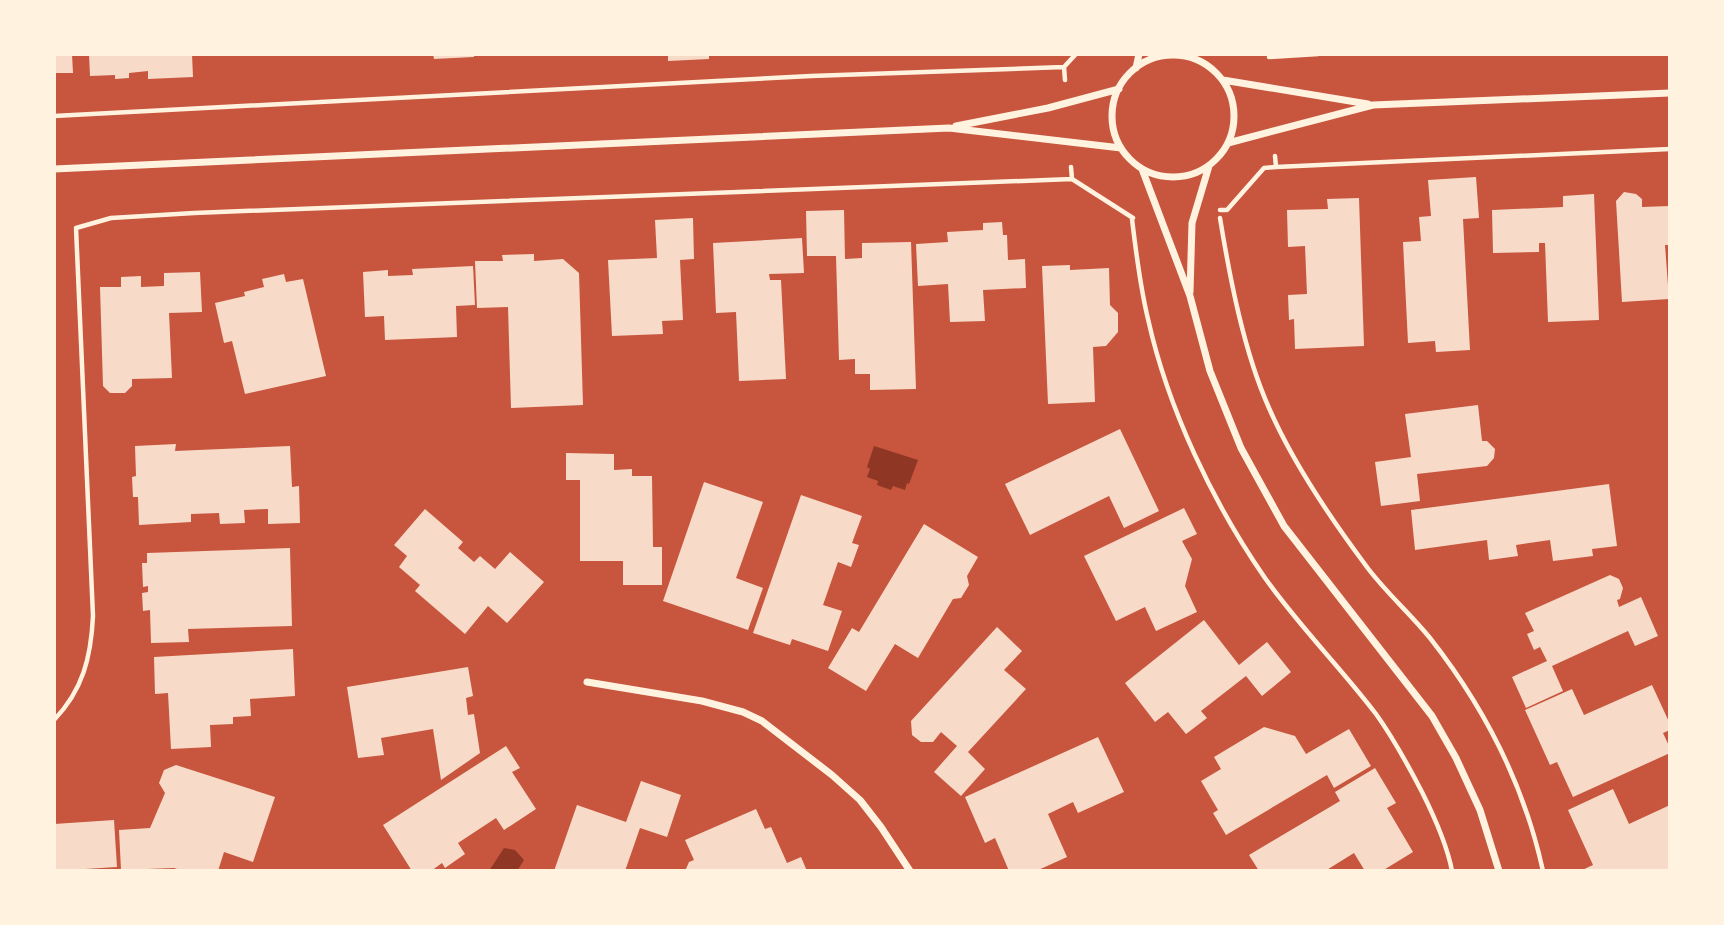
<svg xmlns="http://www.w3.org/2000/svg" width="1724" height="925" font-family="Overpass,sans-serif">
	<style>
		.water { fill: #8f3625 }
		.building { fill: #f7dbc8 }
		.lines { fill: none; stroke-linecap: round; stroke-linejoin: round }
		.path { stroke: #fff3e0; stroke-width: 4.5 }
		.minor { stroke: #fff3e0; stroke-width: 7 }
	</style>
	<rect width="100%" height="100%" fill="#c8553d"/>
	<path class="water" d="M874 446 918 460 909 484 907 483 905 490 893 486 891 490 877 485 878 481 867 477 870 469 867 467Z
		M504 848 515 850 524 860 517 871H489Z"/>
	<path class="building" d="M54 54H72L73 73H54Z
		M89 54H192L193 77 148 79V71L129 73V78L115 79V75L90 76Z
		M433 54H474V57L434 59Z
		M668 54H709V59L668 61Z
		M1476 177 1479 218 1463 219 1470 350 1436 352 1435 341 1408 343 1403 242 1421 241 1419 217 1431 216 1428 180Z
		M1624 192 1636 194 1642 199V207L1670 206V245H1665L1669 299 1622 302 1616 201Z
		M1594 194 1599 320 1548 322 1545 243H1539V252L1493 253 1492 210 1563 207V196Z
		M1359 198 1364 346 1295 349 1294 319 1289 320 1288 295 1307 294 1305 246 1288 247 1287 210 1328 209 1327 199Z
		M844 210 845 259 862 258V243L911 242 916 389 870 390V374H855V359L839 360 836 256H807L806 211Z
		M693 218 694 259 680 260 683 320 662 321 663 334 612 336 608 260 657 258 655 220Z
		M1002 222 1003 235H1007L1008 260 1025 259 1026 288 983 290 985 321 950 322 948 284 918 286 916 244 948 242 947 232 983 230V223Z
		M802 238 804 273 769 274 770 280H781L786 379 739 381 736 312 716 313 713 243Z
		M534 254V261L563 259 579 273 583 405 511 408 508 307 477 308 475 261H503L502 255Z
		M1070 265V270L1109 268 1110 305 1118 313V332L1106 346 1093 347 1095 402 1048 404 1042 266Z
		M473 266 475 305 456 306 457 337 385 340 384 316 365 317 363 272 388 270V276L413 275 412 269Z
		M200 272 202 312 169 313 172 378 132 379V386L125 393H110L103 386 100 287H121V277L141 276V287L164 286V273Z
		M284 274 286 282 303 279 326 376 245 394 232 341 224 343 215 303 245 296 244 292 264 287 262 279Z
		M1478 405 1482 441H1487L1495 449 1494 458 1487 466 1417 474 1420 501 1381 506 1375 462 1411 457 1405 414Z
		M1120 429 1159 511 1124 528 1109 496 1030 535 1005 484Z
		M176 444 175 451 290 446 292 487 299 486 300 523 268 524V509L244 510 245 523 220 524 219 513 191 514V522L139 525 138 497H133L132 477 136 476 135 446Z
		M566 453 614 454V470L632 469V476H652L653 547H662V585H623V561H580V480H566Z
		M704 482 763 502 736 578 763 588 748 630 663 601Z
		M1609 484 1617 546 1592 549 1593 556 1553 561 1550 540 1516 545 1518 556 1489 560 1487 540 1415 550 1411 510Z
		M801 495 862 516 852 543 859 545 851 567 838 562 823 605 842 611 828 651 792 639 790 645 753 633Z
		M1184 508 1197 534 1182 541 1192 559 1185 586 1197 612 1156 631 1145 607 1116 621 1084 556Z
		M425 509 463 542 458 548 474 562 480 556 495 569 510 552 544 582 507 623 488 606 465 634 415 591 420 585 399 567 407 556 394 545Z
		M924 524 978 557 967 576 969 585 961 598 953 599 918 658 895 644 866 691 828 668 852 628 859 632Z
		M290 548 292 626 188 629 189 642 151 643 150 610 143 611 142 593 148 592V586L143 587 142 563H147V553Z
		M1610 575 1619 579 1623 588 1620 599 1617 600 1619 607 1641 597 1658 636 1635 646 1628 631 1552 666 1563 691 1526 708 1512 677 1547 661 1540 647 1534 650 1527 634 1534 631 1525 613Z
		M1204 620 1239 665 1267 642 1291 672 1262 696 1246 676 1201 711 1207 718 1186 734 1168 712 1155 722 1125 683Z
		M997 627 1022 651 1004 670 1026 689 968 752 985 769 961 796 934 772 957 746 941 732 933 742H921L912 735 911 721Z
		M293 649 295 696 250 699 251 716 233 717V724L210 725 211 747 171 749 168 693 155 694 154 657Z
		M468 667 473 696 466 698 468 715 474 714 480 753 441 780 433 729 381 738 384 755 358 758 347 687Z
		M1652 685 1670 724V730L1663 733 1670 748V753L1573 797 1557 762 1550 765 1525 710 1572 689 1584 715Z
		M1264 727 1295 736 1306 754 1349 729 1371 766 1334 788 1327 775 1226 835 1213 813 1218 810 1201 781 1221 769 1214 757Z
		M1098 737 1124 792 1078 813 1073 802 1048 814 1067 857 1036 871H1009L995 838 985 843 965 797Z
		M506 746 520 768 512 772 536 809 504 830 496 818 458 843 465 854 445 868 442 863 431 871H412L383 825Z
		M176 765 275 797 253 862 224 852 218 871H183L174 868 121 870 119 830 150 828 165 793 159 783 164 770Z
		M1375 768 1396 803 1387 808 1413 852 1382 871H1365L1354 853 1325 871H1259L1249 855 1340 801 1335 792Z
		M641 781 681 795 667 837 640 828 625 871H554L577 805 626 822Z
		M1613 789 1629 824 1670 805V871H1580L1593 865 1568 810Z
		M756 809 765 829 771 827 787 863 801 857 807 871H685L689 862 694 860 685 840Z
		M114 820 117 867 54 871V824Z"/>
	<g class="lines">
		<path class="path" d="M1269 57 1318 54
			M1065 80 1064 67 1076 54
			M54 116 811 76 1064 67
			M1276 167 1670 149
			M1072 179 1133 218
			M1220 210H1227L1264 168 1276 167 1275 156
			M1220 218C1230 279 1244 352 1269 408 1292 461 1329 516 1364 563 1383 590 1409 612 1430 638 1485 708 1524 784 1543 871
			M1132 219C1136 253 1140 286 1148 319 1168 409 1213 503 1265 578 1299 626 1341 668 1376 714 1394 739 1408 765 1422 792 1434 816 1447 844 1452 871
			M54 720C83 690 91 657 93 616L76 228 111 218 194 213 1072 179 1071 167"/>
		<path class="minor" d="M1112 116a61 61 0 1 1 122 0a61 61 0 1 1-122 0Z
			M1136 68 1139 54
			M1223 80 1368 104
			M956 126 1048 108 1119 89
			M1228 143 1373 105 1670 93
			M54 169 949 128 1121 148
			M1142 169 1190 296 1210 371 1241 448 1284 526 1432 716 1456 758 1480 810 1499 871
			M1190 292 1192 223 1209 166
			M587 682 702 701 743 712 762 721 832 775 860 800 881 827 910 871"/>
	</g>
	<rect width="1724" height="925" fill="none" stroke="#fff3e0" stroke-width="112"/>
</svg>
